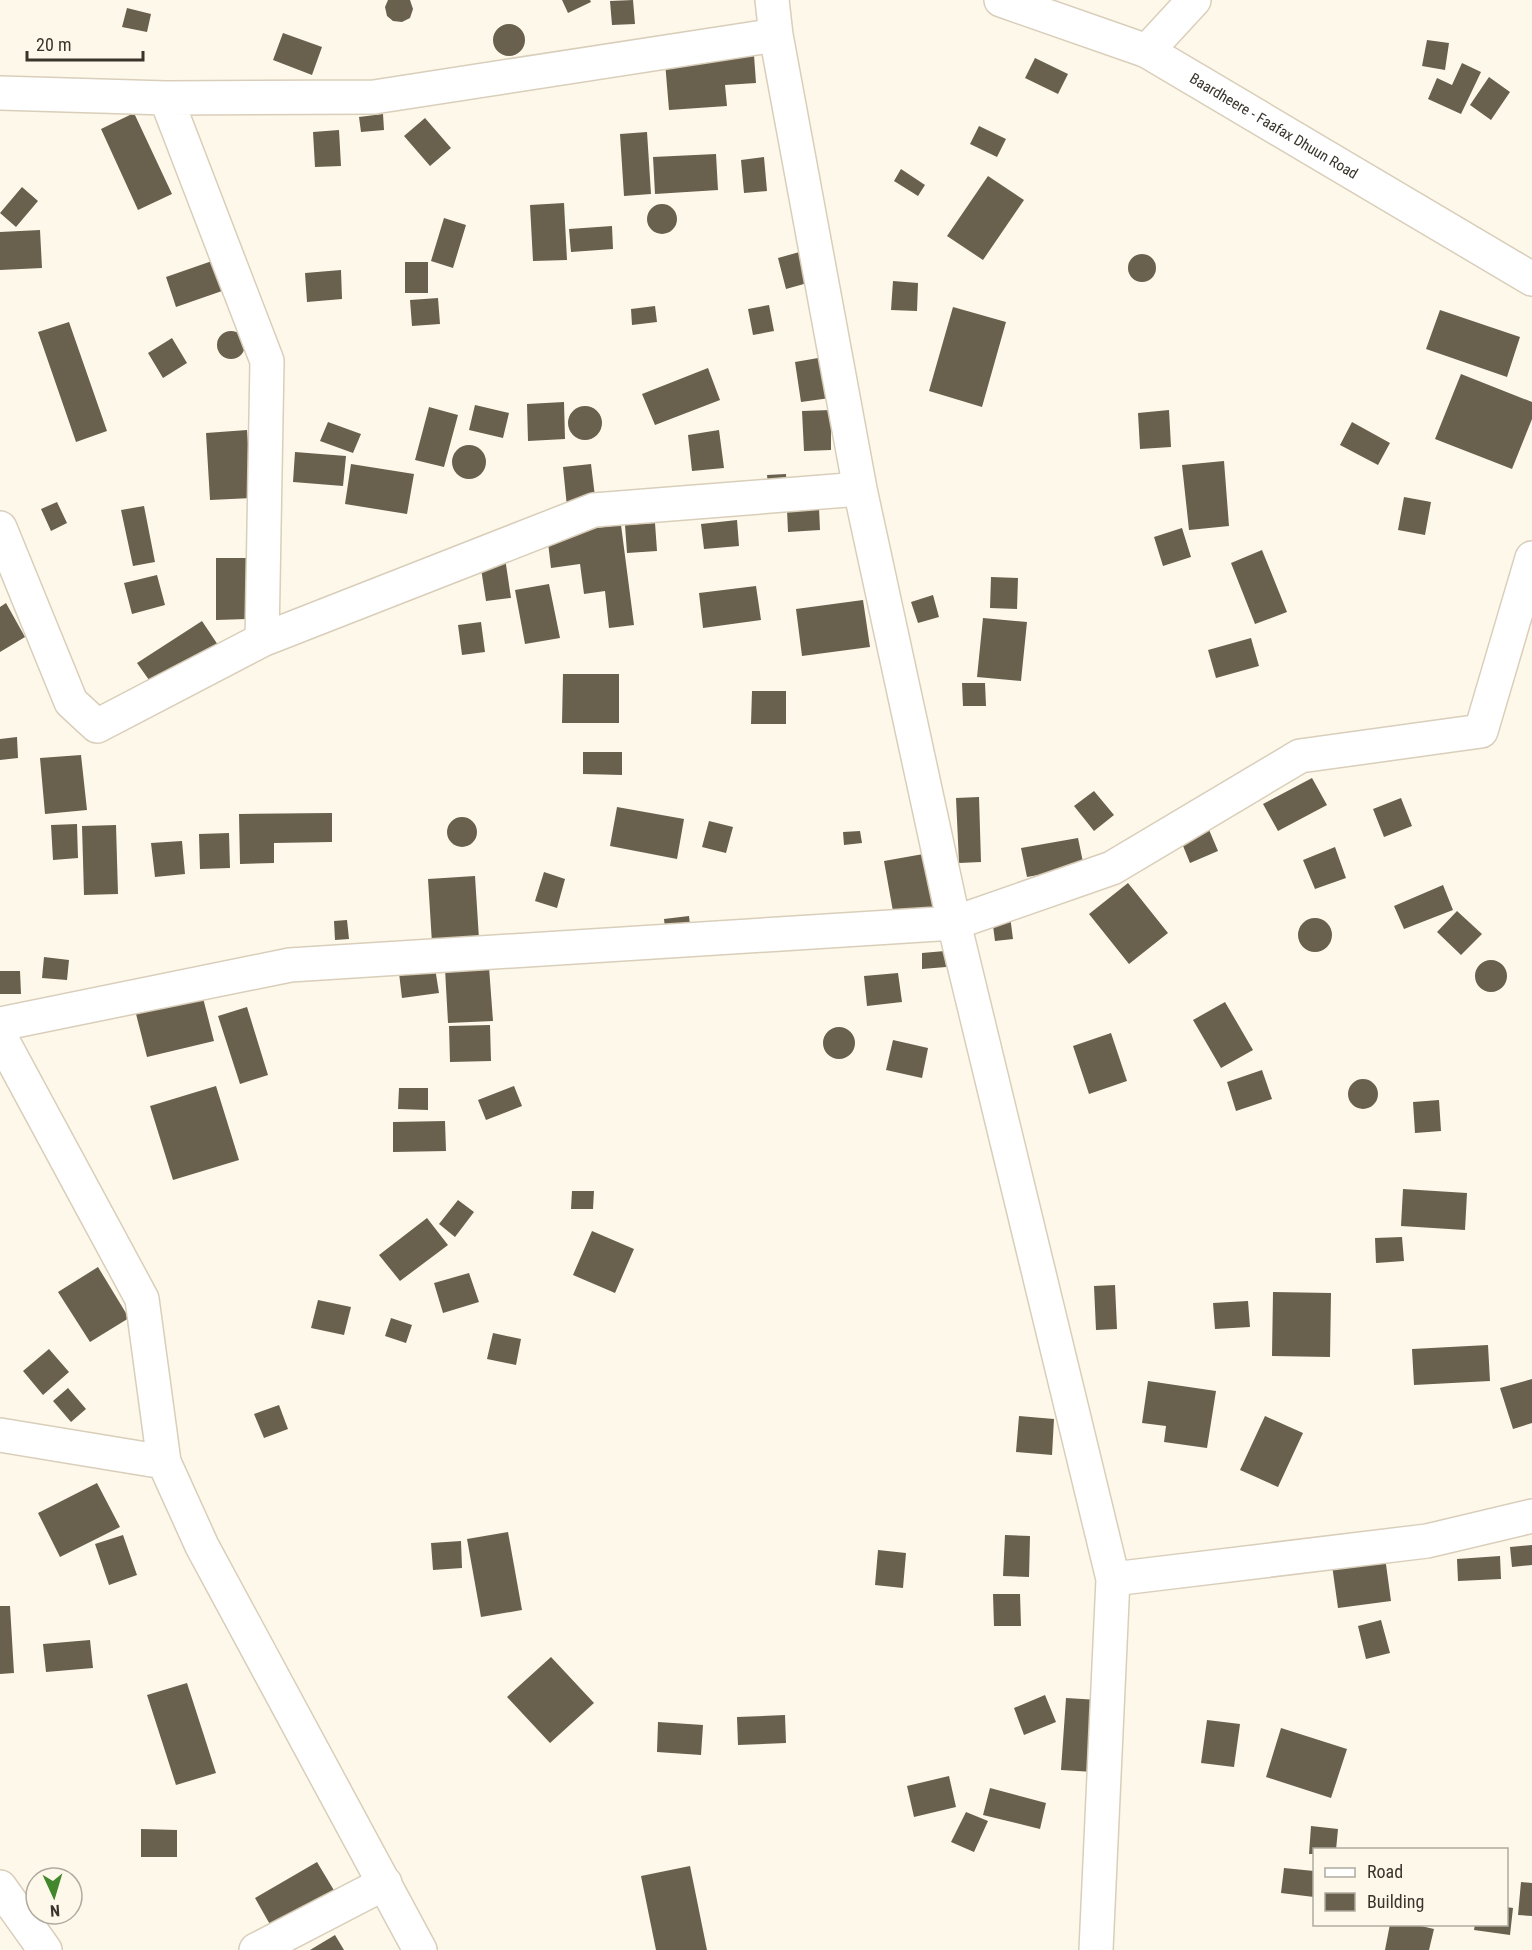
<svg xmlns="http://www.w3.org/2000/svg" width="1532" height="1950" font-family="'Roboto Condensed',sans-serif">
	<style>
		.building { fill: #69604e }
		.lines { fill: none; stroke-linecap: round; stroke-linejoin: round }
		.minor-casing { stroke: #d9ceba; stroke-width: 36 }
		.secondary-casing { stroke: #d9ceba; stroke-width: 36 }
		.minor { stroke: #fff; stroke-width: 33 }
		.secondary { stroke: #fff; stroke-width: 33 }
		.labels { text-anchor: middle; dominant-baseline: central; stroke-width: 6; stroke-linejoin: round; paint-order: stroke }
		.street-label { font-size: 15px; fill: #39342c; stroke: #fef8eb }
	</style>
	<rect width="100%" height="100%" fill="#fef8eb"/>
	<path class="building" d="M388 0H410L413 9 410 18 402 22 393 21 387 16 385 7Z
		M562 0H590L591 2 568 13Z
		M633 0 635 24 612 25 610 1Z
		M127 8 151 14 147 32 122 27Z
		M493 40a16 16 0 1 1 32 0a16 16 0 1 1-32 0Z
		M283 33 322 47 312 75 273 60Z
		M1427 40 1449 43 1445 70 1422 66Z
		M754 55 756 83 725 85 727 106 669 110 665 62Z
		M1035 58 1068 74 1058 94 1025 78Z
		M1462 63 1481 72 1461 114 1428 99 1437 78 1452 85Z
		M1489 77 1510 92 1491 120 1470 105Z
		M134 113 172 194 138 210 101 129Z
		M383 114 384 130 361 132 359 117Z
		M425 118 451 148 430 166 404 136Z
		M979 126 1006 139 997 157 970 144Z
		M339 130 341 166 315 167 313 132Z
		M647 132 651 194 624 196 620 134Z
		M716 154 718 190 655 194 653 157Z
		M764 157 767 191 744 193 741 160Z
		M901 169 925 185 918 196 894 181Z
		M988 176 1024 200 983 260 947 236Z
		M22 187 38 201 16 227 0 213Z
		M564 203 567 260 533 261 530 205Z
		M647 219a15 15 0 1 1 30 0a15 15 0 1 1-30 0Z
		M444 218 466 225 453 268 431 261Z
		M612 226 613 249 571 252 569 229Z
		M40 230 42 268 0 270V232Z
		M803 251 811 282 786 289 778 258Z
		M1128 268a14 14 0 1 1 28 0a14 14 0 1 1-28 0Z
		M212 261 222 291 176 307 166 277Z
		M405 262H428V293H405Z
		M341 270 342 299 307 302 305 273Z
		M893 281 918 283 917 311 891 310Z
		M438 298 440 324 412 326 410 300Z
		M769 305 774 331 753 335 748 309Z
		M655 306 657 322 632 325 631 309Z
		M953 307 1006 322 982 407 929 391Z
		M1440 310 1520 337 1507 377 1426 349Z
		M69 322 107 431 76 442 38 332Z
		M217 345a14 14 0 1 1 28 0a14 14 0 1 1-28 0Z
		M172 338 187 363 163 378 148 353Z
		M824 357 830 398 801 402 795 362Z
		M708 368 720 400 655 425 642 394Z
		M1461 374 1532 402V419L1512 469 1435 439Z
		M564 402 565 439 528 441 527 404Z
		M475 405 509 413 503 438 469 430Z
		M568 423a17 17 0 1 1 34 0a17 17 0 1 1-34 0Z
		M429 407 458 415 444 467 415 460Z
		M831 410V450L804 451 802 411Z
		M1169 410 1171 447 1140 449 1138 413Z
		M328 422 361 434 353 453 320 441Z
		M1352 422 1390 443 1378 465 1340 445Z
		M247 430 252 498 210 500 206 433Z
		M719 430 724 468 692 471 688 435Z
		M452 462a17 17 0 1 1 34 0a17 17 0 1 1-34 0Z
		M295 452 346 456 343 486 293 482Z
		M1224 461 1229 526 1189 530 1182 465Z
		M351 464 414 474 407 514 345 504Z
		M591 464 596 505 567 507 563 467Z
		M786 474 787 493 769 494 767 475Z
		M1404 497 1431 502 1425 535 1398 530Z
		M57 502 67 523 51 531 41 509Z
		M144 506 155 562 133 566 121 510Z
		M819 508 820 530 788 532 787 510Z
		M737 520 739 546 704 549 701 524Z
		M655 523 657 551 627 553 625 525Z
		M621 525 634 625 609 628 605 591 584 594 580 564 551 568 547 534Z
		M1182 528 1191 557 1163 566 1154 537Z
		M1262 550 1287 612 1255 624 1231 563Z
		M216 558H246L247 619 216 620Z
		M505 558 511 598 486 601 480 562Z
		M157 575 165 605 132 614 124 583Z
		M991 577 1018 578 1017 609 990 608Z
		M549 584 560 638 525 644 515 590Z
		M756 586 761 620 703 628 699 593Z
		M933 595 939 617 918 623 911 602Z
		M863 600 870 647 802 656 796 609Z
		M6 603 25 637 0 652V607Z
		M983 618 1027 622 1021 681 977 677Z
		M202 621 218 645 154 687 137 663Z
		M481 622 485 652 462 655 458 625Z
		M1251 638 1259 666 1216 678 1208 650Z
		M563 674H619V723H562Z
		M962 683H985L986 706H963Z
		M752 691H786V724H751Z
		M17 737 18 758 0 760V739Z
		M583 752H622V775L583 774Z
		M81 755 87 810 45 814 40 758Z
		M1312 778 1327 805 1278 831 1263 804Z
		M1094 791 1114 815 1094 831 1074 806Z
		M979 797 981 862 959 863 956 798Z
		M1401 798 1412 826 1384 837 1373 809Z
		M617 807 684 819 677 859 610 846Z
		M332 813V842L274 843V863L240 864 239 814Z
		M447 832a15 15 0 1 1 30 0a15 15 0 1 1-30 0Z
		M709 821 733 827 726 853 702 847Z
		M77 824 78 858 53 860 51 825Z
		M116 825 118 894 84 895 82 826Z
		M1207 825 1218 851 1190 863 1179 836Z
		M860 831 862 843 844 845 843 832Z
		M229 833 230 868 200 869 199 834Z
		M1078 838 1084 867 1027 877 1021 848Z
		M182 841 185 874 155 877 151 843Z
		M1335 847 1346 878 1315 889 1303 860Z
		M929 853 939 909 894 917 884 861Z
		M544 872 565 879 557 908 535 901Z
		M475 876 479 939 432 943 428 879Z
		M1128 883 1168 933 1129 964 1089 914Z
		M1443 885 1453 910 1404 929 1394 906Z
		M1457 911 1482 934 1461 955 1437 932Z
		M689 916 691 934 666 937 664 919Z
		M1010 916 1013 939 995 941 992 918Z
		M1298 935a17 17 0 1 1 34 0a17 17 0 1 1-34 0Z
		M347 920 349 939 335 940 334 921Z
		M945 951 946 967 922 969V953Z
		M44 957 69 960 67 980 42 978Z
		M1475 976a16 16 0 1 1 32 0a16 16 0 1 1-32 0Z
		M489 967 493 1021 448 1023 445 969Z
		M435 968 439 993 402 998 399 973Z
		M0 971H20L21 994H0Z
		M898 973 902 1002 867 1006 864 976Z
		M203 998 214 1041 147 1057 136 1014Z
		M1225 1002 1253 1050 1221 1068 1193 1020Z
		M247 1007 268 1075 240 1084 218 1016Z
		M490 1025 491 1061 450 1062 449 1026Z
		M823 1043a16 16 0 1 1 32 0a16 16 0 1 1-32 0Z
		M1111 1033 1127 1081 1089 1094 1073 1046Z
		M893 1040 928 1048 922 1078 886 1070Z
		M1262 1070 1272 1099 1236 1111 1227 1082Z
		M1348 1094a15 15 0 1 1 30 0a15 15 0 1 1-30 0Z
		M216 1086 239 1160 173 1180 150 1106Z
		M514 1086 522 1106 486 1120 478 1100Z
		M399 1088H428V1110L398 1109Z
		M1439 1100 1441 1131 1415 1133 1413 1102Z
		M445 1121 446 1151 393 1152V1122Z
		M1403 1189 1467 1193 1465 1230 1401 1226Z
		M572 1191H594L593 1209H571Z
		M458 1200 474 1212 455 1237 439 1224Z
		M427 1218 448 1245 400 1281 379 1255Z
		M592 1231 634 1249 615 1293 573 1275Z
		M1402 1237 1404 1261 1376 1263 1375 1238Z
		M98 1267 129 1318 90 1342 58 1292Z
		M469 1273 479 1302 443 1313 434 1283Z
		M1115 1285 1117 1329 1096 1330 1094 1286Z
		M1273 1292 1331 1293 1330 1357 1272 1356Z
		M318 1300 351 1307 344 1335 311 1328Z
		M1248 1301 1250 1327 1215 1329 1213 1303Z
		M391 1318 412 1325 406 1343 385 1336Z
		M493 1333 521 1339 516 1365 487 1359Z
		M1488 1345 1490 1381 1414 1385 1412 1349Z
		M49 1349 69 1372 43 1395 23 1371Z
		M1532 1379V1423L1513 1429 1500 1388Z
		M1148 1381 1216 1391 1207 1448 1164 1442 1166 1426 1142 1423Z
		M68 1388 86 1409 71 1422 53 1401Z
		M279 1405 288 1429 264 1438 254 1414Z
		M1019 1416 1054 1419 1052 1455 1016 1452Z
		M1265 1416 1303 1433 1278 1487 1240 1470Z
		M97 1483 120 1527 60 1557 38 1513Z
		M508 1532 522 1610 481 1617 467 1539Z
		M123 1535 137 1575 109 1585 95 1544Z
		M1005 1535 1030 1536 1029 1577 1003 1576Z
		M461 1541 462 1568 433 1570 431 1543Z
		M1532 1545V1565L1512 1567 1510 1547Z
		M878 1550 906 1553 903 1588 875 1585Z
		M1500 1556 1501 1579 1458 1581 1457 1559Z
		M1385 1557 1391 1601 1338 1608 1332 1565Z
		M993 1594H1020L1021 1626H994Z
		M0 1606H10L14 1673 0 1674Z
		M1381 1620 1390 1653 1366 1659 1358 1626Z
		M90 1640 93 1668 46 1672 43 1644Z
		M551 1657 594 1703 550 1743 507 1697Z
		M187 1683 216 1773 176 1785 147 1695Z
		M1045 1695 1056 1722 1024 1735 1014 1708Z
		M1066 1698 1099 1700 1094 1772 1061 1770Z
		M785 1715 786 1743 738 1745 737 1717Z
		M1207 1720 1240 1724 1234 1767 1201 1763Z
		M658 1722 703 1725 701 1755 657 1752Z
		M1281 1728 1347 1749 1331 1798 1266 1777Z
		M949 1776 956 1807 914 1817 907 1786Z
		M990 1788 1046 1803 1040 1829 983 1815Z
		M966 1812 988 1821 974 1852 951 1842Z
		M1311 1826 1338 1829 1336 1850H1314V1854H1309Z
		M141 1829 177 1830V1857H141Z
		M317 1862 335 1892 272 1928 255 1898Z
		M690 1866 707 1950H656L641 1876Z
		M1284 1868 1314 1871V1897L1281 1893Z
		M1521 1882 1532 1883V1916L1518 1915Z
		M1506 1907 1513 1908 1510 1935 1474 1930 1475 1924H1506Z
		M1390 1924H1412L1434 1929 1429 1950H1385Z
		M335 1935 344 1950H310Z"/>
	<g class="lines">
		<defs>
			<path id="minor" d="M772 0 776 35 860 489 954 923 1113 1579 1096 1950
				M1147 51 1194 0
				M0 93 166 98 374 97 776 35
				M0 528 71 702 97 726 262 640 267 361 166 98
				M262 640 594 510 860 489
				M0 1024 290 965 954 923 1112 868 1300 756 1481 731 1532 558
				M0 1036 142 1299 164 1462 202 1546 420 1950
				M0 1435 164 1462
				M1113 1579 1427 1541 1532 1516
				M0 1887 45 1950
				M256 1950 385 1883"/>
			<g id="secondary">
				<path id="s1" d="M1001 0 1147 51 1532 279"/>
			</g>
		</defs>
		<use href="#minor" class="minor-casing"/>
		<use href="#secondary" class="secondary-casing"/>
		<use href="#minor" class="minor"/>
		<use href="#secondary" class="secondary"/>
	</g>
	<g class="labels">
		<g class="street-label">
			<text stroke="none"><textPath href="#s1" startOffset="302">Baardheere - Faafax Dhuun Road</textPath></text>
		</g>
	</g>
	<rect x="1313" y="1848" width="195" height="78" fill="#fef8eb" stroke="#afaa9f" stroke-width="1.5"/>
	<rect x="1325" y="1868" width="30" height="9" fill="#ffffff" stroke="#afaa9f" stroke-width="1.5"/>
	<text x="1367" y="1878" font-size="18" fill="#39342c">Road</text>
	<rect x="1325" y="1893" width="30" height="18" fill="#69604e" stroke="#afaa9f" stroke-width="1.5"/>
	<text x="1367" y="1908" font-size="18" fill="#39342c">Building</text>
	<g transform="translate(54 1896) rotate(176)"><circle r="28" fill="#fef8eb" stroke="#afaa9f" stroke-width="1.5"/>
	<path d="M0-4.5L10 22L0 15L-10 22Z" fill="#42872b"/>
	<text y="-9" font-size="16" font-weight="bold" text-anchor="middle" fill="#39342c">N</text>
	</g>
	<path d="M27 51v9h116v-9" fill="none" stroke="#39342c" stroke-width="3"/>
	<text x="36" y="51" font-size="18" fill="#39342c" stroke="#fef8eb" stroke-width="4.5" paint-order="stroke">20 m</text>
</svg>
